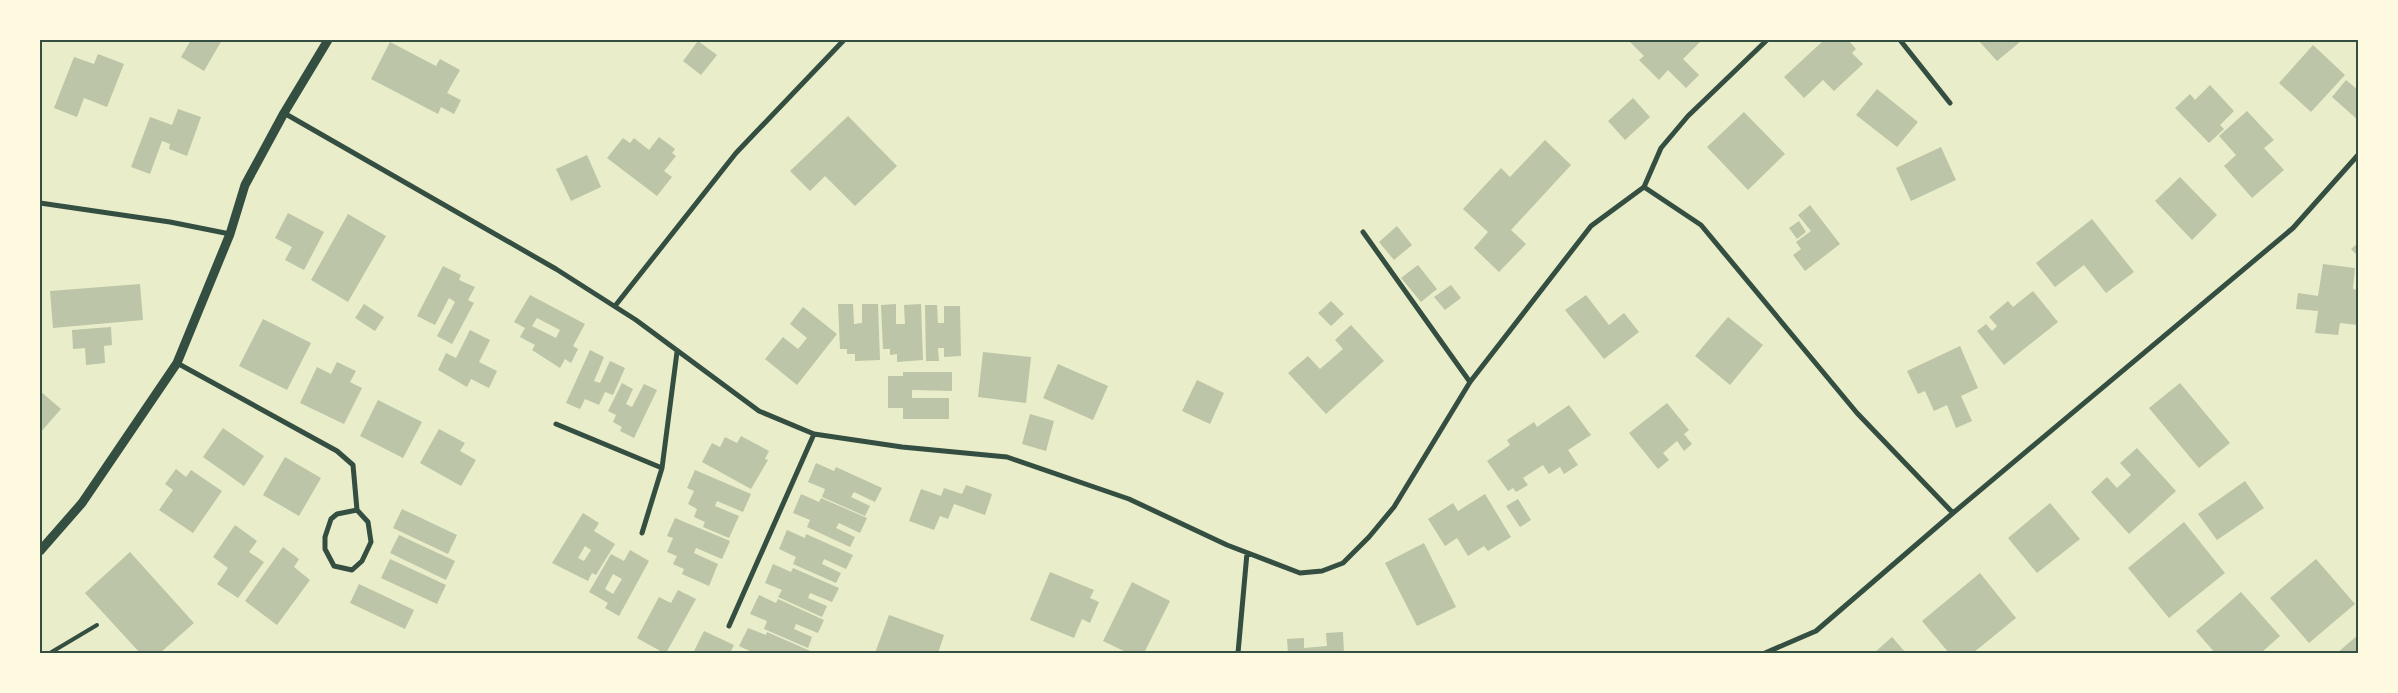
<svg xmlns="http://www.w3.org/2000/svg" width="2398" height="693" font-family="'Sofia Sans Condensed',sans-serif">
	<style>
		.building { fill: #bcc5a7; fill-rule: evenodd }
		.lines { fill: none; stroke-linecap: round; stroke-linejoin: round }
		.service { stroke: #344e41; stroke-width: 4 }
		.minor { stroke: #344e41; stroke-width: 5 }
		.tertiary { stroke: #344e41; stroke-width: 9 }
		.neatline { fill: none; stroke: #344e41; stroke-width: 2 }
	</style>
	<rect width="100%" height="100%" fill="#e9edc9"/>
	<path class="building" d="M191 40H222L204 71 181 57Z
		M1628 40H1702L1683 59 1699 75 1686 88 1668 70 1659 80 1639 60 1644 56Z
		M1824 40H1848L1856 49 1852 53 1863 64 1834 91 1823 80 1804 98 1784 77Z
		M1978 40H2018L2020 42 1997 61Z
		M698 41 717 55 701 75 683 61Z
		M390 42 436 66 440 59 460 70 447 93 461 100 454 114 441 107 438 114 371 79Z
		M2313 45 2345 75 2311 112 2279 83Z
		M98 54 124 64 107 107 84 98 77 117 54 108 74 57 94 64Z
		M2346 80 2358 90V120L2332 97Z
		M2210 85 2234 111 2220 125 2224 129 2209 143 2175 108 2190 94 2195 100Z
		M1877 89 1918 122 1897 147 1856 115Z
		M1633 98 1650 117 1625 140 1608 121Z
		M178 109 201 117 187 156 169 149 170 144 162 141 150 174 131 167 150 117 172 125Z
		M2247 111 2274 140 2264 148 2284 170 2252 198 2224 166 2236 155 2219 136Z
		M1744 112 1785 154 1748 190 1707 147Z
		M848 116 897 166 855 206 825 176 810 191 790 171Z
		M659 137 675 149 672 153 676 156 664 171 672 177 657 196 607 158 623 138 630 143 634 138 649 150Z
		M1545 140 1571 165 1511 230 1526 244 1499 272 1474 248 1488 232 1463 209 1501 168 1510 177Z
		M1941 147 1956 180 1911 201 1896 168Z
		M587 155 601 187 571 201 556 169Z
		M2180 177 2217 215 2192 240 2155 201Z
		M1810 205 1840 244 1805 271 1793 255 1801 249 1796 242 1811 231 1798 215Z
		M288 213 324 232 304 270 285 260 292 247 275 238Z
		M348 214 386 236 348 302 311 280Z
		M2092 219 2134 272 2106 293 2084 265 2055 287 2036 263Z
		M1799 221 1806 232 1797 239 1789 228Z
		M1397 226 1412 245 1394 260 1379 242Z
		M2358 243V256L2351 249Z
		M2323 264 2355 268 2353 289 2358 290V325L2340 323 2338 335 2315 333 2318 311 2296 309 2298 293 2318 296Z
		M1418 265 1437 289 1421 302 1401 278Z
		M443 266 461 275 459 280 475 287 468 300 474 303 452 344 437 336 455 302 449 298 435 325 417 316Z
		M140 284 143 320 53 328 50 291Z
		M1451 285 1461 298 1445 310 1434 297Z
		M2033 291 2058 322 2004 365 1977 331 1986 324 1992 331 1997 326 1989 317 2008 301 2013 307Z
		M530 295 585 324 573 346 578 349 571 363 565 359 560 368 532 350 535 345 520 337 525 328 514 322ZM537 318 560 330 556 338 532 326Z
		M1586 295 1609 325 1624 313 1639 332 1604 359 1565 310Z
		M1331 301 1344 314 1331 326 1318 313Z
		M364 304 384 317 375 331 355 318Z
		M838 304H853L854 324 862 323V304H878L880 360 855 361V354H847V349H840Z
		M896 304V324H905L904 305 921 304 923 360 897 362V354L890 355V349H883L881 305Z
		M925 305H937L938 323H944V306H960L961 356 944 357V348H938L939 361H926Z
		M803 307 837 334 797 385 765 359 783 337 798 349 807 338 790 324Z
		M1728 317 1763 345 1730 385 1695 356Z
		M263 319 311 343 287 390 239 366Z
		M1351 325 1384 361 1326 414 1288 373 1308 356 1320 369 1343 349 1335 340Z
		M111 327 112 345 104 346 105 363 86 365 85 348 73 349 72 330Z
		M470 330 490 340 479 362 497 371 489 388 471 379 467 387 438 370 446 353 456 358Z
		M1960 346 1978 388 1961 396 1972 421 1956 428 1947 405 1934 411 1925 391 1918 394 1907 371Z
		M590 350 604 357 594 381 600 383 610 361 625 368 613 395 605 392 599 405 585 399 580 409 566 403Z
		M983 352 1031 357 1026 403 978 397Z
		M337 362 356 371 350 382 362 388 344 424 300 403 317 367 331 374Z
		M1058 364 1108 386 1093 420 1043 398Z
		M903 372H952V391L912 390V398H949V419H903V408H888V376H903Z
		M1197 380 1224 393 1210 424 1182 411Z
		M622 383 633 389 626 404 632 407 644 384 657 390 634 438 620 431 622 427 613 422 616 415 608 411Z
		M2180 383 2230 443 2199 468 2149 408Z
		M40 391 61 409 40 433Z
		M378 400 422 422 403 458 360 436Z
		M1667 403 1689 430 1684 434 1692 444 1684 451 1677 441 1663 453 1669 460 1658 469 1629 433Z
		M1569 405 1591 435 1568 450 1578 465 1564 474 1560 467 1549 474 1543 465 1523 478 1528 485 1516 492 1513 488 1508 491 1487 461 1510 445 1507 440 1534 422 1537 427Z
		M1030 414 1054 421 1046 451 1022 444Z
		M223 428 264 456 244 486 203 457Z
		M439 429 465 443 460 451 476 460 461 486 420 463Z
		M741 436 769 451 765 459 768 460 751 489 702 462 712 443 720 447 725 437 737 443Z
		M2137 448 2176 491 2129 534 2091 492 2107 477 2117 488 2131 475 2120 463Z
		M285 457 321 478 299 516 263 495Z
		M816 463 834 471 836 467 882 488 875 502 854 492 851 497 870 506 865 516 822 497 825 489 808 482Z
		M176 469 186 477 191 470 222 491 193 533 159 510 173 490 165 484Z
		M695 470 751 494 743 512 717 501 715 506 739 516 729 538 703 527 705 522 694 517 697 509 688 504 694 491 687 488Z
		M2245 481 2264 508 2217 540 2198 514Z
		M966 485 992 494 985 515 954 504 948 519 940 516 934 530 909 521 921 489 941 496 944 488 962 494Z
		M801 494 819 502 821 498 867 518 860 533 839 523 836 528 855 537 850 547 807 527 810 520 793 513Z
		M1485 494 1511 537 1488 551 1484 546 1468 556 1457 538 1445 546 1428 519 1453 503 1458 511Z
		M1518 499 1531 520 1520 527 1506 506Z
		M2050 503 2080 539 2037 573 2008 538Z
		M402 509 457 535 448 554 393 528Z
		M583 513 599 523 594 531 615 544 596 575 592 573 588 581 552 563ZM585 546 591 550 584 561 578 558Z
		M675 518 730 541 722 559 696 548 694 553 718 564 709 586 682 574 684 569 673 564 677 556 667 552 673 538 667 536Z
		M2184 522 2225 573 2169 618 2128 568Z
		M235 525 257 541 249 552 264 562 238 598 217 584 228 568 213 557Z
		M787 530 805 538 806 534 853 555 846 569 824 559 822 564 841 573 836 583 793 564 796 557 779 549Z
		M399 535 455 561 446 580 390 553Z
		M1424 543 1456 607 1417 626 1385 563Z
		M283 547 299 559 294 567 310 580 277 625 245 601Z
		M630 550 649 561 619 616 605 608 608 603 589 592 611 554 624 561ZM613 574 622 579 613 594 605 589Z
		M130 552 194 623 160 653H140L85 593Z
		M390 559 446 585 437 604 381 578Z
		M2316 559 2355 604 2309 643 2270 598Z
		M773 564 791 572 793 568 839 588 832 602 810 593 808 598 827 606 822 617 778 597 782 590 765 583Z
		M1050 572 1094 590 1090 598 1099 602 1090 623 1082 619 1074 638 1030 620Z
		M1980 573 2016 618 1973 653H1949L1922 621Z
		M1132 582 1170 601 1144 653H1128L1103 641Z
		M359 584 414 610 405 629 350 603Z
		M678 590 696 599 666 653H664L637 638 659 597 671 603Z
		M2241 592 2280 636 2261 653H2215L2196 631Z
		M759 595 776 603 778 599 824 620 818 633 796 624 794 629 812 637 808 648 764 629 767 621 750 614Z
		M889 615 944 635 938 653H875Z
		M748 628 766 635 767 632 815 653H754L739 646Z
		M704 631 734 645 730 653H693Z
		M1343 632 1344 653H1288L1287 639 1304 638V648L1327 646 1326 633Z
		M2358 635V653H2337Z
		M1892 637 1906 653H1874Z"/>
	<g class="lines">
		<path class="service" d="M50 653 97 625"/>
		<path class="minor" d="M1900 40 1950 103
			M284 113 556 269 636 320 759 411 814 434 902 447 1007 457 1129 499 1227 545 1300 573 1322 571 1343 563 1369 537 1394 507 1470 382 1591 226 1644 187 1661 148 1688 116 1767 40
			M1644 187 1701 225 1857 413 1953 513
			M40 203 170 222 230 234
			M1363 232 1470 382
			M615 306 736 153 844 40
			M177 363 337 451 353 465 357 510 368 522 371 542 362 561 352 570 334 566 325 549V537L331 519 337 514 357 510
			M556 424 662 468
			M642 533 662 468 677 352
			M729 626 814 434
			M1238 653 1247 553
			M1765 653 1816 631 1953 513 2293 228 2358 155"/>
		<path class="tertiary" d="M40 551 82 503 177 363 230 234 245 185 284 113 328 40"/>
	</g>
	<rect width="2398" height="693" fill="none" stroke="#fefae0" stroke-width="82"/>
	<rect x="41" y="41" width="2316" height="611" class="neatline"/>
</svg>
